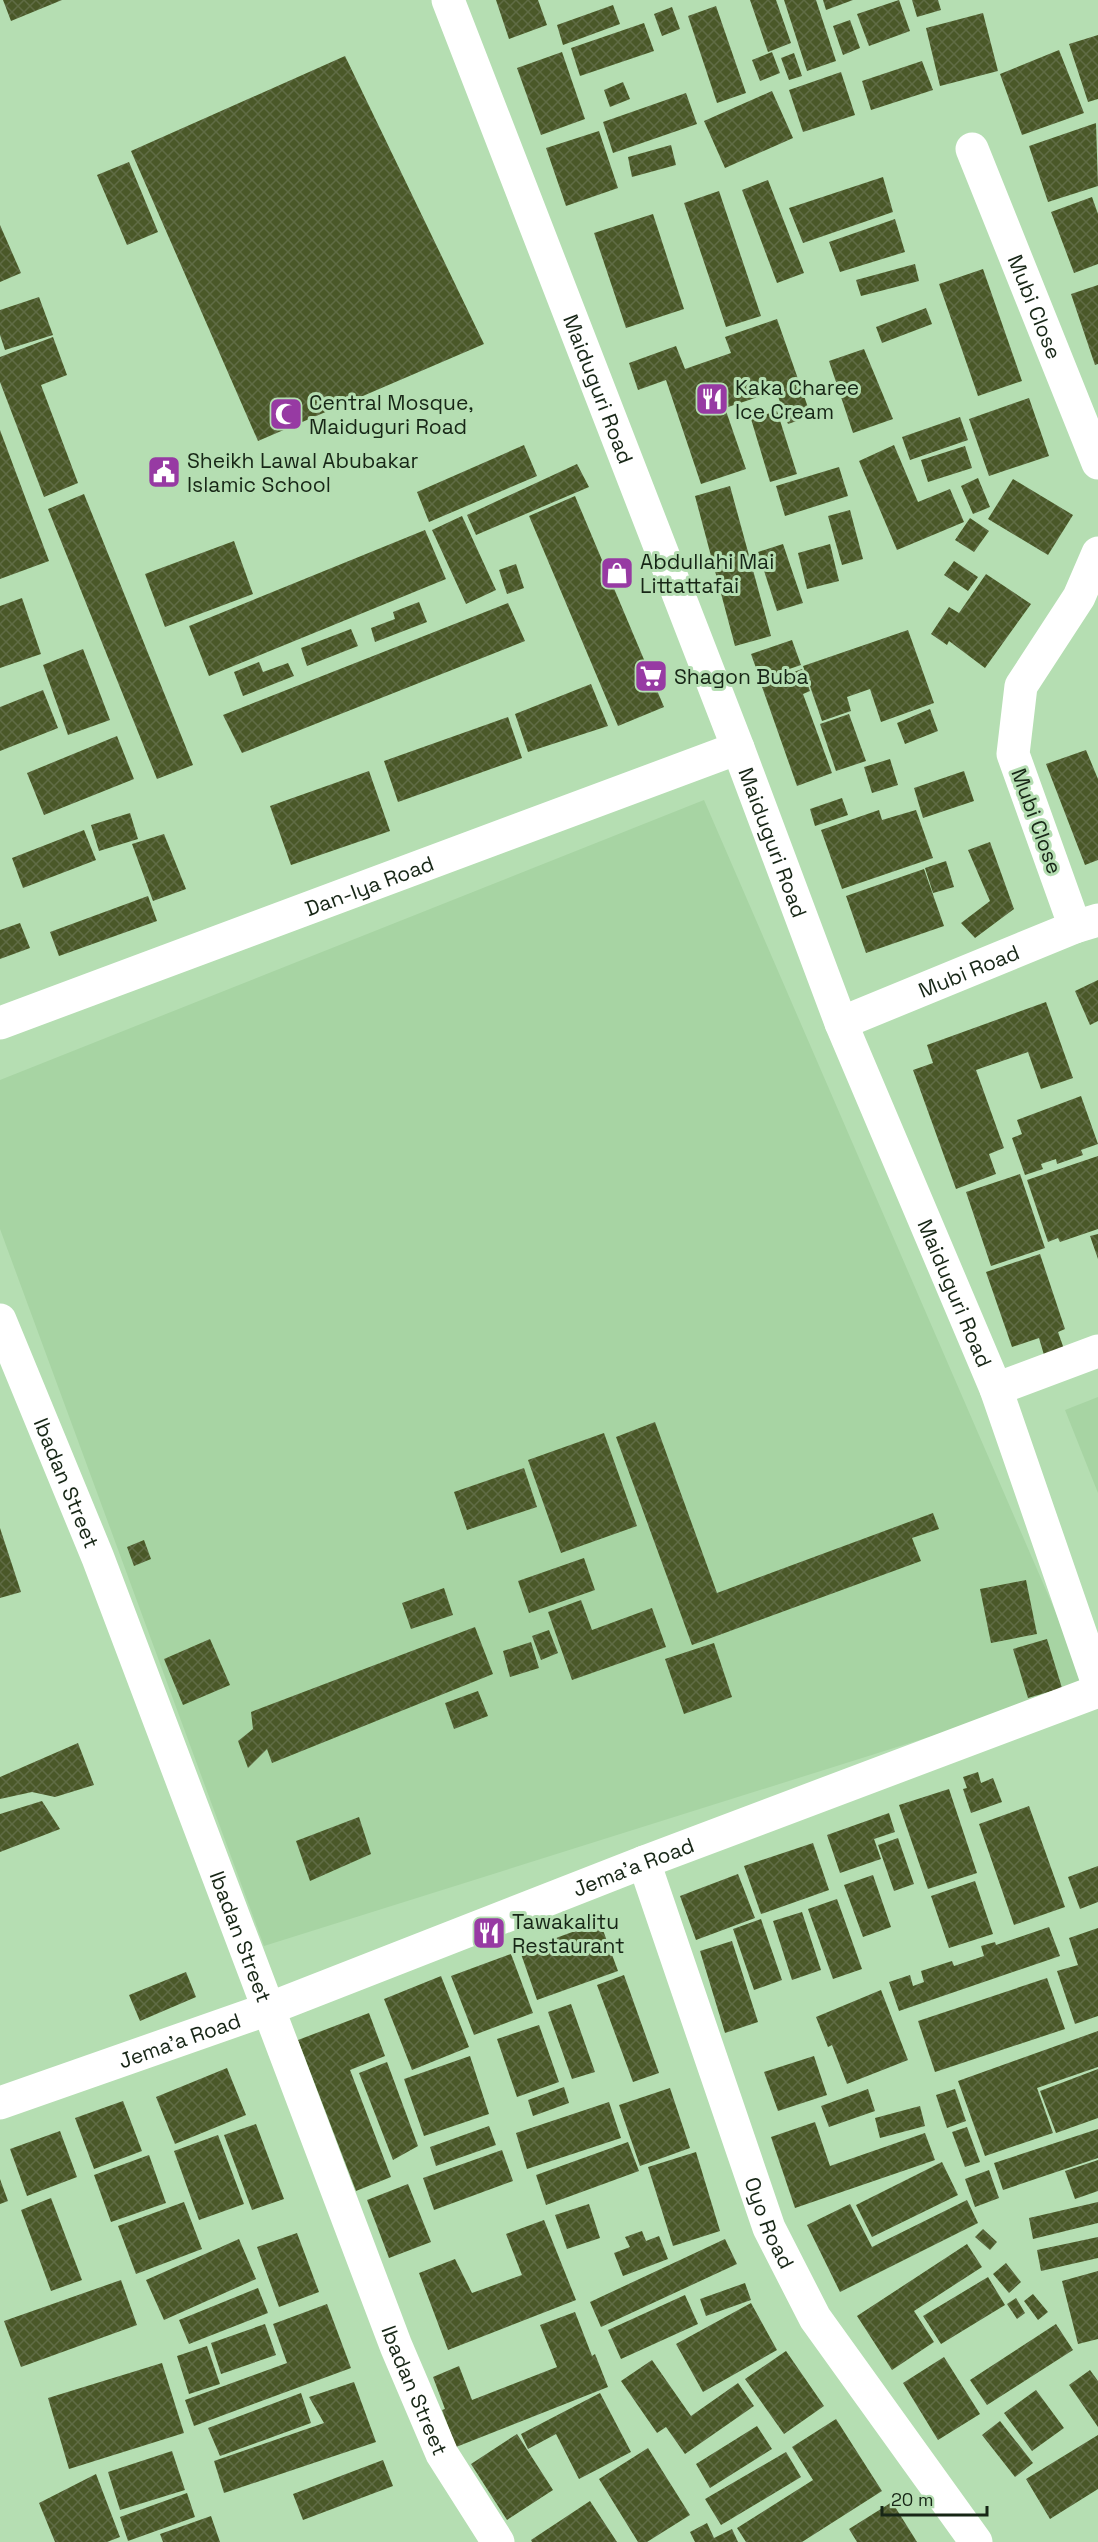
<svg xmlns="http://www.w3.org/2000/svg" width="1098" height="2542" font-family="'Space Grotesk',sans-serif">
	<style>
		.built { fill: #a7d4a3 }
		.building { fill: url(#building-cross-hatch) }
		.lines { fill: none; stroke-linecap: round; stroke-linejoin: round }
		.minor { stroke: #fff; stroke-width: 33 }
		.labels { text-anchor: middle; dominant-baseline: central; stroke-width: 6; stroke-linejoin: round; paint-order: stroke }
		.street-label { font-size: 21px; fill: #172616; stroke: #b5deb2 }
		.poi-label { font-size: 21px; fill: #172616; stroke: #b5deb2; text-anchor: start }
	</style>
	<defs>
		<pattern id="building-cross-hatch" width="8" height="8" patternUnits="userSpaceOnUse" patternTransform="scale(1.5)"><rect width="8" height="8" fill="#4a5828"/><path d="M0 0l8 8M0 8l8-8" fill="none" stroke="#606c45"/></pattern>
	</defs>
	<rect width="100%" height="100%" fill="#b5deb2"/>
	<path class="built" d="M704 800 1088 1687 264 1946 0 1229V1080Z
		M1098 1397V1493L1065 1410Z"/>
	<path class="building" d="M3 0H62L11 21Z
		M496 0H538L547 25 509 39Z
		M750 0H776L791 43 768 52Z
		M784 0H816L836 61 807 71Z
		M823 0H853L826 10Z
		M899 0 910 31 869 46 857 14Z
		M912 0H938L941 10 917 17Z
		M613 5 620 24 563 45 557 25Z
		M716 6 746 93 717 103 688 16Z
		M672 7 680 29 662 36 654 14Z
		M983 13 998 71 940 86 926 28Z
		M850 20 860 48 843 55 833 26Z
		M644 23 654 51 580 76 571 48Z
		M1098 35V99L1088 102 1069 44Z
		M1059 50 1084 113 1022 135 1000 74Z
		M562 52 585 119 541 135 517 68Z
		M772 52 780 73 760 81 752 60Z
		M794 53 802 76 789 80 781 58Z
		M345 56 484 344 258 441 131 151Z
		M922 61 933 90 871 110 862 81Z
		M841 72 855 115 803 132 789 90Z
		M623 82 630 99 610 107 604 90Z
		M772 91 793 138 725 168 704 121Z
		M686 93 697 124 613 153 603 122Z
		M1096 123 1098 186 1048 202 1029 146Z
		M599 131 618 188 566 206 546 148Z
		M671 145 676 165 632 177 628 157Z
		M129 162 158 232 127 245 97 175Z
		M883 177 893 212 803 243 789 208Z
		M768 180 804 273 777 283 742 190Z
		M719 191 761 316 726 327 684 203Z
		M1092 197 1098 214V264L1074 273 1051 212Z
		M653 214 684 309 626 328 594 233Z
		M895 219 905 252 840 272 829 242Z
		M0 225 21 273 0 282Z
		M915 264 919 281 861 296 856 280Z
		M983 269 1022 381 978 396 939 284Z
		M1098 285V364L1095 365 1071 294Z
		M39 297 53 335 5 350 0 335V310Z
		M926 308 932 324 882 343 876 327Z
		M777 319 811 416 788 424 776 391 725 408 746 469 701 484 666 380 638 390 629 363 676 346 685 369 731 353 725 337Z
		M53 337 67 375 41 385 78 483 44 497 0 382V357Z
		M864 349 893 419 853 433 829 361Z
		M1029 398 1049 456 989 476 969 419Z
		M777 411 797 474 770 482 751 419Z
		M960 417 968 440 910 460 902 437Z
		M0 430 49 561 0 579Z
		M524 445 537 476 429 522 417 492Z
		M894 445 918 502 950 489 964 522 897 550 859 461Z
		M965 446 972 468 928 482 921 460Z
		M577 464 589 487 476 535 467 515Z
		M839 467 848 496 785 516 776 486Z
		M978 478 990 507 973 514 961 486Z
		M1013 479 1073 515 1048 555 988 519Z
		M730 486 771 636 735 646 695 496Z
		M84 494 193 765 157 779 48 509Z
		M575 496 664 707 618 726 529 516Z
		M850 510 863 559 842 565 828 516Z
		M462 516 496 590 466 604 432 530Z
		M970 518 989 531 974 552 955 540Z
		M425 530 446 579 209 676 189 626Z
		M234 541 253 594 165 627 145 574Z
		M783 544 803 603 777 611 758 552Z
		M830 544 839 581 807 589 798 553Z
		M954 561 978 577 968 591 944 575Z
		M516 564 524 588 507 594 499 570Z
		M986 574 1031 604 985 668 949 641 947 645 931 634 949 607 959 613Z
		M22 598 41 654 0 668V606Z
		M419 602 427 622 375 642 371 628 395 619 393 612Z
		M508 603 525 641 242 753 223 715Z
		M351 629 358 646 307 666 301 648Z
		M908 630 934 703 881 722 870 689 847 697 851 711 822 721 803 666Z
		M792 640 801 665 760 679 751 654Z
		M83 649 110 720 68 735 43 665Z
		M259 662 263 672 288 663 294 676 243 696 234 672Z
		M802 669 810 691 803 694 832 773 797 786 761 684Z
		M591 684 608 726 528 752 515 714Z
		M43 690 58 728 0 751V707Z
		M930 709 938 731 905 744 897 723Z
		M849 714 866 761 836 771 820 724Z
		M508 717 522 758 398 802 384 761Z
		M117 736 134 779 44 815 27 773Z
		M1086 750 1098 779V860L1085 865 1046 764Z
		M890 759 898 785 872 793 864 767Z
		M369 771 390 831 291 865 270 806Z
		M964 771 974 801 923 818 914 788Z
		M842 798 848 815 815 826 810 809Z
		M879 810 882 820 916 810 933 858 842 889 821 830Z
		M130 813 138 839 99 851 91 825Z
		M84 830 96 860 23 888 12 858Z
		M164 834 186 889 153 901 132 844Z
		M990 842 1014 909 975 938 961 923 990 901 968 850Z
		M946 861 954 887 933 893 925 868Z
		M924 869 944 926 866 953 846 896Z
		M148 896 157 921 59 956 50 932Z
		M20 923 30 948 0 959V930Z
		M1098 980V1021L1090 1025 1075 991Z
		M1046 1002 1073 1078 1041 1089 1028 1052 976 1070 1004 1148 989 1154 996 1174 956 1189 913 1070 933 1063 927 1045Z
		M1081 1096 1098 1144 1081 1150 1083 1155 1057 1164 1056 1159 1041 1164 1043 1169 1025 1175 1012 1138 1022 1134 1017 1120Z
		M1098 1156V1229L1060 1242 1058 1238 1048 1242 1027 1180Z
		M1020 1174 1045 1248 991 1266 966 1192Z
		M1098 1234V1259L1090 1236Z
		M1040 1254 1065 1329 1058 1332 1064 1349 1044 1355 1039 1338 1012 1347 986 1272Z
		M655 1422 717 1593 933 1513 939 1529 912 1538 921 1561 692 1645 616 1437Z
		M604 1433 637 1526 561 1553 528 1460Z
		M524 1468 537 1507 467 1530 454 1492Z
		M0 1528 21 1592 0 1598Z
		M144 1540 151 1559 134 1566 127 1547Z
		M584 1558 595 1590 529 1613 518 1581Z
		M1026 1580 1037 1634 991 1643 980 1589Z
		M444 1588 453 1615 411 1629 402 1603Z
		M581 1600 592 1630 652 1608 666 1647 572 1680 548 1612Z
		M475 1627 493 1674 272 1763 267 1749 248 1768 238 1741 253 1729 251 1712Z
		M549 1630 558 1653 541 1660 532 1636Z
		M210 1639 230 1685 183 1705 164 1659Z
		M1047 1639 1062 1688 1028 1698 1013 1649Z
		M531 1642 539 1668 510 1677 503 1651Z
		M714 1643 732 1697 684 1714 665 1659Z
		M478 1691 488 1716 454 1729 445 1703Z
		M78 1743 94 1785 55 1797 32 1792 0 1799V1777Z
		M978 1772 981 1783 993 1778 1002 1802 971 1813 963 1789 967 1788 963 1777Z
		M949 1789 977 1873 928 1889 899 1805Z
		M42 1801 60 1829 0 1852V1814Z
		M1029 1806 1065 1907 1014 1925 979 1824Z
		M889 1813 895 1832 874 1839 881 1859 840 1873 827 1835Z
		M359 1817 371 1854 310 1881 296 1841Z
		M898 1838 914 1884 894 1891 878 1845Z
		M813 1843 829 1890 761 1914 744 1866Z
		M1098 1866V1902L1080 1909 1068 1877Z
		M738 1874 755 1918 696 1940 680 1896Z
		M873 1875 891 1927 863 1937 844 1885Z
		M975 1881 993 1934 949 1948 931 1896Z
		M837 1899 862 1969 833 1979 808 1909Z
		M802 1912 821 1970 792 1980 773 1921Z
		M761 1919 782 1980 754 1990 733 1929Z
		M600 1922 618 1971 537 2000 520 1951Z
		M1049 1927 1060 1956 899 2011 889 1982 910 1975 913 1986 924 1982 921 1971 952 1961 954 1966 984 1956 981 1946 995 1942 996 1945Z
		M1098 1928V2016L1075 2024 1057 1971 1078 1965 1069 1938Z
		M732 1941 758 2022 725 2033 700 1951Z
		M511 1954 533 2013 474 2035 451 1976Z
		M186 1972 196 1997 140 2021 129 1995Z
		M624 1975 659 2073 633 2082 597 1985Z
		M441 1976 469 2047 412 2070 384 1999Z
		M1047 1978 1065 2029 935 2072 918 2021Z
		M881 1990 908 2060 847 2084 832 2045 828 2047 816 2017Z
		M571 2004 595 2072 572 2079 548 2012Z
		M369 2013 385 2056 350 2070 391 2177 356 2191 298 2040Z
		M539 2025 559 2082 517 2097 497 2039Z
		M1098 2031V2067L1037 2088 1053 2133 985 2156 958 2081Z
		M470 2056 489 2114 424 2136 404 2079Z
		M814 2056 827 2095 778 2111 764 2072Z
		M387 2062 418 2146 393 2160 359 2073Z
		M227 2068 246 2115 175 2144 156 2097Z
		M1098 2069V2118L1056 2133 1040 2091Z
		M564 2087 569 2103 533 2116 528 2100Z
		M670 2088 690 2148 640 2166 619 2105Z
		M868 2089 875 2111 829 2127 821 2106Z
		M955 2089 966 2121 947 2128 936 2095Z
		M123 2101 142 2151 94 2169 75 2118Z
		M609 2102 621 2138 527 2169 516 2133Z
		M920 2106 925 2126 880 2138 875 2118Z
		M815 2122 830 2166 925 2133 935 2160 795 2208 771 2137Z
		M256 2124 284 2199 252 2210 224 2135Z
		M489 2126 496 2145 436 2166 430 2147Z
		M967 2127 980 2162 965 2167 952 2132Z
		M1098 2129V2158L1003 2190 994 2163Z
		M60 2131 77 2177 27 2196 10 2149Z
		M218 2135 244 2204 199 2220 174 2151Z
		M628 2142 639 2171 546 2205 536 2175Z
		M502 2150 513 2181 434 2210 423 2178Z
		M696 2152 720 2231 673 2246 648 2167Z
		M149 2155 166 2203 111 2222 94 2175Z
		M1098 2160V2191L1075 2199 1065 2171Z
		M942 2162 958 2195 872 2237 856 2205Z
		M989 2170 999 2198 975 2207 965 2179Z
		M0 2179 8 2201 0 2204Z
		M408 2184 431 2242 389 2258 367 2200Z
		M51 2198 82 2280 51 2291 21 2210Z
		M967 2200 978 2223 840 2292 807 2225 850 2204 872 2247Z
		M184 2202 202 2249 136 2274 118 2226Z
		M1098 2202V2223L1033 2239 1029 2218Z
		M589 2204 600 2238 567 2249 555 2215Z
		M544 2220 576 2300 448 2350 419 2273 455 2259 472 2293 522 2275 506 2234Z
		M983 2229 997 2242 990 2250 975 2237Z
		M642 2231 646 2241 659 2236 668 2259 623 2276 614 2253 630 2247 625 2237Z
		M297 2233 319 2292 279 2307 257 2247Z
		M1098 2237V2258L1041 2271 1037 2250Z
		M239 2239 256 2279 164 2320 146 2280Z
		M725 2239 737 2264 601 2327 590 2302Z
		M967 2244 982 2267 914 2311 934 2342 892 2370 857 2316Z
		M1006 2263 1021 2282 1009 2293 993 2274Z
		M1098 2271V2339L1078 2344 1062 2281Z
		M988 2277 1005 2305 941 2344 923 2316Z
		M121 2280 137 2325 21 2367 4 2321Z
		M745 2283 751 2300 706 2316 700 2299Z
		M258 2288 268 2313 189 2344 179 2320Z
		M1033 2294 1048 2312 1038 2320 1024 2301Z
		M685 2295 698 2324 621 2359 608 2330Z
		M1016 2298 1025 2313 1017 2319 1007 2304Z
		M751 2303 777 2350 703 2392 676 2344Z
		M327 2304 351 2368 194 2426 185 2400 287 2363 273 2324Z
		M575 2312 592 2356 595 2354 608 2387 456 2447 442 2410 445 2409 433 2377 459 2366 472 2400 557 2367 540 2325Z
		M265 2324 276 2355 221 2374 211 2343Z
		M1056 2324 1073 2350 987 2405 970 2380Z
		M207 2346 220 2384 189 2394 177 2356Z
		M786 2351 824 2406 784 2434 745 2379Z
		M944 2357 980 2414 938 2440 903 2383Z
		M652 2360 691 2416 738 2383 754 2406 685 2454 666 2427 657 2433 621 2381Z
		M162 2363 184 2433 69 2469 48 2398Z
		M1090 2370 1098 2381V2427L1069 2385Z
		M354 2382 376 2442 224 2493 214 2461 324 2423 309 2397Z
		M1036 2390 1064 2428 1032 2451 1004 2413Z
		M301 2393 311 2423 220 2456 208 2428Z
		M600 2393 631 2452 579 2479 556 2434 528 2449 521 2434Z
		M836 2419 882 2491 802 2542H746L737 2528 813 2480 792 2447Z
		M1000 2421 1033 2463 1015 2477 982 2435Z
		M757 2426 772 2449 710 2488 696 2464Z
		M517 2434 553 2490 507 2520 471 2464Z
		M1098 2435V2489L1050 2519 1026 2479Z
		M648 2448 690 2515 647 2542H638L599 2479Z
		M172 2451 185 2490 120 2510 108 2472Z
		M786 2452 801 2477 721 2525 705 2499Z
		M383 2460 393 2486 303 2520 293 2494Z
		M96 2474 120 2537 107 2542H55L39 2503Z
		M187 2493 195 2517 128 2541 120 2517Z
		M590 2501 617 2542H532L531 2540Z
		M892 2502 917 2542H857L849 2529Z
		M211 2516 220 2542H163L160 2534Z
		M707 2523 714 2538 732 2529 738 2542H695L690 2532Z"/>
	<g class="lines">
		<g class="minor">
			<path id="s1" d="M448 0 738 748 841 1023 996 1389 1098 1684"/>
			<path id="s2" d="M972 149 1098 463"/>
			<path d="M1075 927 1013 754 1021 686 1079 597 1098 553"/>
			<path id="s3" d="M0 1023 738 748"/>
			<path id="s4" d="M841 1023 1075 927 1098 920"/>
			<path id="s5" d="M0 1320 98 1558 396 2346 442 2454 498 2542"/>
			<path d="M996 1389 1098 1351"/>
			<path id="s6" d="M644 1862 769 2228 815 2318 976 2542"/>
			<path id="s7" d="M0 2103 268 2009 644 1862 1098 1691"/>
		</g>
	</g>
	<defs>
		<symbol id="restaurant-square" viewBox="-11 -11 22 22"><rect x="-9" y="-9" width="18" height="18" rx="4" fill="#973aa3" stroke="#b5deb2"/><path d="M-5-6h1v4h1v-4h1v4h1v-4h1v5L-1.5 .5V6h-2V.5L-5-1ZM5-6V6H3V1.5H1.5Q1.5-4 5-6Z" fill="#fff"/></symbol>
		<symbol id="mosque-square" viewBox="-11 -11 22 22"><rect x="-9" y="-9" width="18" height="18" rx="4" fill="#973aa3" stroke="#b5deb2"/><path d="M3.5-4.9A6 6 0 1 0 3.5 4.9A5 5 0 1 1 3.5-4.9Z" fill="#fff"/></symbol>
		<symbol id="civic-square" viewBox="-11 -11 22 22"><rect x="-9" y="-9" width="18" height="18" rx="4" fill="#973aa3" stroke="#b5deb2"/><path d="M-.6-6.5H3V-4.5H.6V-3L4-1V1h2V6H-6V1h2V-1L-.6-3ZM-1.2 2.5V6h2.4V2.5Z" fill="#fff"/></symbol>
		<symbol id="shop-square" viewBox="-11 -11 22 22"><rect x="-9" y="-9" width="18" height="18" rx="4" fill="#973aa3" stroke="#b5deb2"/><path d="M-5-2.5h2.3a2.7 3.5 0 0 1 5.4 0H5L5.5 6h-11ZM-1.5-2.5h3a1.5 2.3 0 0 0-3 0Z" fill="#fff"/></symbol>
		<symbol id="supermarket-square" viewBox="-11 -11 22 22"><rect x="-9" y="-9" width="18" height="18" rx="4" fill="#973aa3" stroke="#b5deb2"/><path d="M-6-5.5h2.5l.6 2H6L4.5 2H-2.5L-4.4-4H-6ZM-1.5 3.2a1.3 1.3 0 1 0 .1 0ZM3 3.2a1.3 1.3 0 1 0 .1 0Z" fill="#fff"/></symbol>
	</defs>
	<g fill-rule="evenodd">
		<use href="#restaurant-square" x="693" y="380" width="38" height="38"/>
		<use href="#mosque-square" x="267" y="395" width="38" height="38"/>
		<use href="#civic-square" x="145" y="453" width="38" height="38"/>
		<use href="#shop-square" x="598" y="554" width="38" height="38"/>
		<use href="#supermarket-square" x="632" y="657" width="38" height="38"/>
		<use href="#restaurant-square" x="470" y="1914" width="38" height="38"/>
	</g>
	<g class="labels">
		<g class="street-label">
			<text stroke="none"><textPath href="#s2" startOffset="170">Mubi Close</textPath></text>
			<text stroke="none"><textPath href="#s1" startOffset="417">Maiduguri Road</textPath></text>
			<text transform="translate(1037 821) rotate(70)">Mubi Close</text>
			<text stroke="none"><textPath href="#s1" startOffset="903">Maiduguri Road</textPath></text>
			<text stroke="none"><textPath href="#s3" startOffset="394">Dan-Iya Road</textPath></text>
			<text stroke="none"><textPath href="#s4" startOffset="138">Mubi Road</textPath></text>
			<text stroke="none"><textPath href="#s1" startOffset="1389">Maiduguri Road</textPath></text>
			<text stroke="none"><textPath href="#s5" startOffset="176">Ibadan Street</textPath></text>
			<text stroke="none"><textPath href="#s7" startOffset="676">Jema'a Road</textPath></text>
			<text stroke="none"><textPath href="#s5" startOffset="662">Ibadan Street</textPath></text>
			<text stroke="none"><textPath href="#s7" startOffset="190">Jema'a Road</textPath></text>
			<text stroke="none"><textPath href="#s6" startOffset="382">Oyo Road</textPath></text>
			<text stroke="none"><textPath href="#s5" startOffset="1148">Ibadan Street</textPath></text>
		</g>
		<g class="poi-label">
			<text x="735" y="387">Kaka Charee<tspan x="735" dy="24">Ice Cream</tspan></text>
			<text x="309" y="402">Central Mosque,<tspan x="309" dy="24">Maiduguri Road</tspan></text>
			<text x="187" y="460">Sheikh Lawal Abubakar<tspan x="187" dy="24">Islamic School</tspan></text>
			<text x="640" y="561">Abdullahi Mai<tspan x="640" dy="24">Littattafai</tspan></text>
			<text x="674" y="676">Shagon Buba</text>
			<text x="512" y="1921">Tawakalitu<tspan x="512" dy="24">Restaurant</tspan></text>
		</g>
	</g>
	<path d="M882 2506v9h105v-9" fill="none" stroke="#172616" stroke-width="3"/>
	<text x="891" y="2506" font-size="18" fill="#172616" stroke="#b5deb2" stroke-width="4.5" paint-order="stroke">20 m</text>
</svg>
